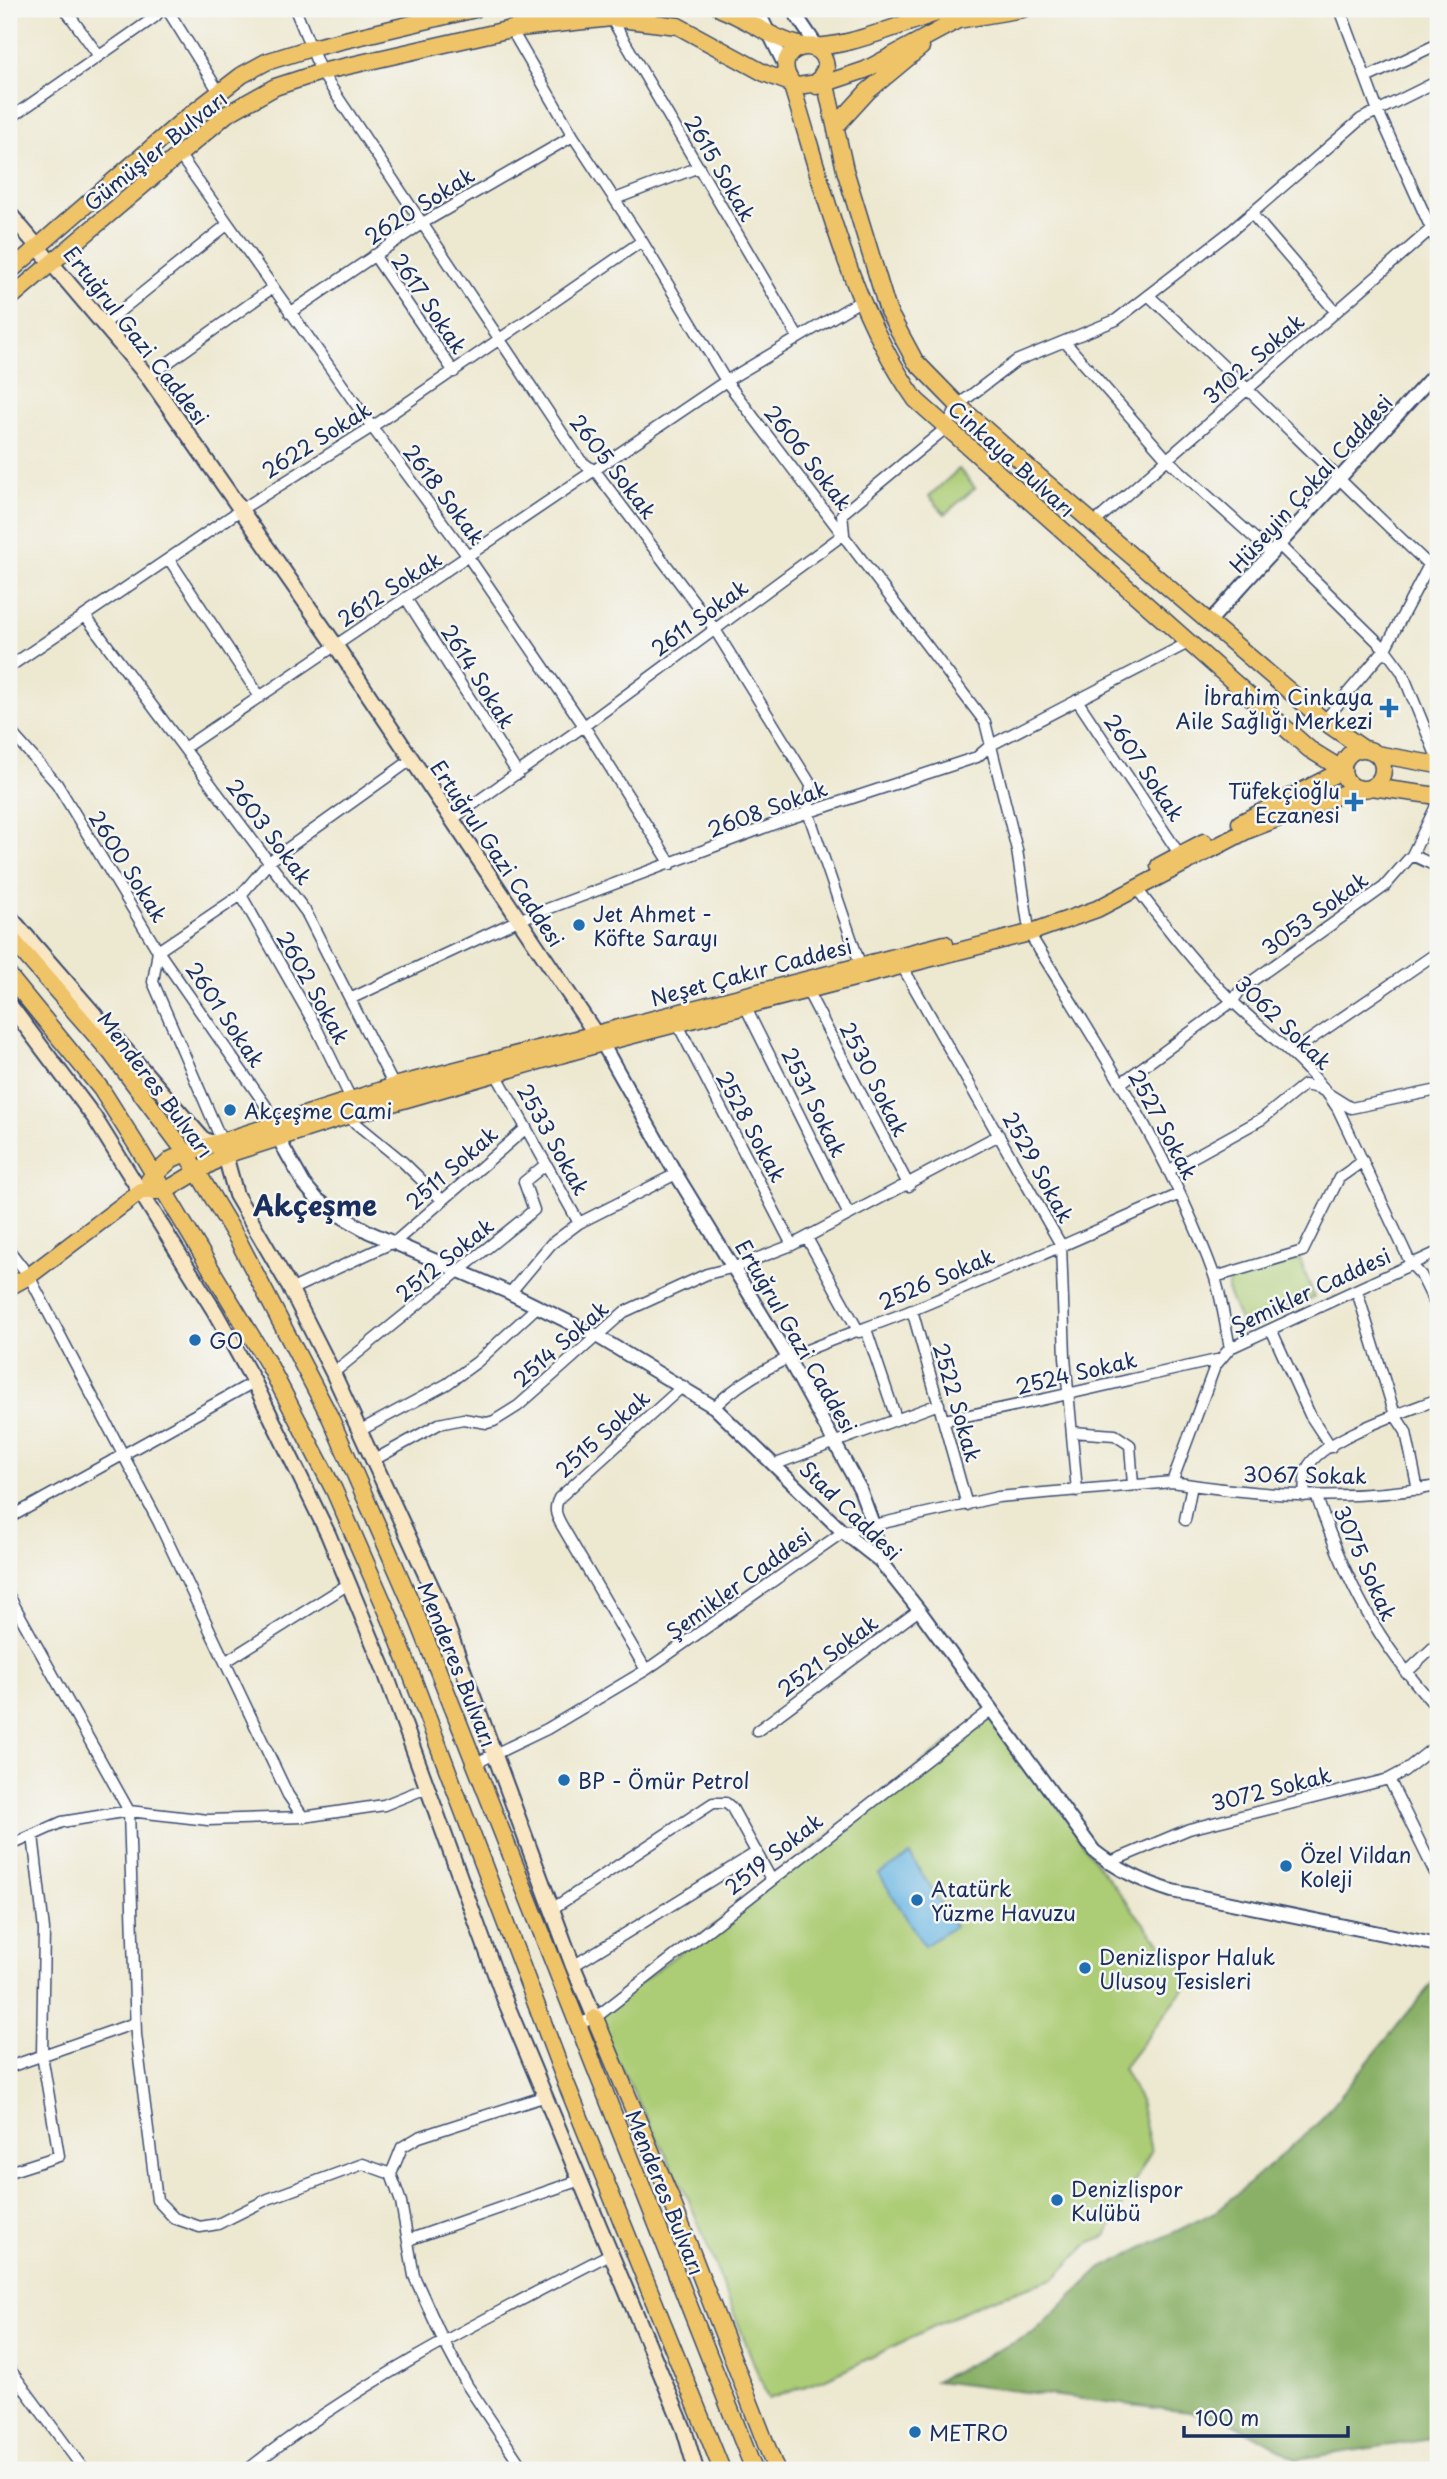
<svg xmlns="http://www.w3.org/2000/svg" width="1447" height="2479" font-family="'Playpen Sans',sans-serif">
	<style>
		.green { fill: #accc74; stroke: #647e69; stroke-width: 2 }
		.forest { fill: #89b066; stroke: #527062; stroke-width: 2 }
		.water { fill: #68b5e2; stroke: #4272a0; stroke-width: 2 }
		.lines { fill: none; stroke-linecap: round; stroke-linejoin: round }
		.minor-casing { stroke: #3a4b6f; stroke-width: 13 }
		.tertiary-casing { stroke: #3a4b6f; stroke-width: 16 }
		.secondary-casing { stroke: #3a4b6f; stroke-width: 18 }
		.primary-casing { stroke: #3a4b6f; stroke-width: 19 }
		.minor { stroke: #fff; stroke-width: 10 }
		.tertiary { stroke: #fff; stroke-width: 12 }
		.secondary { stroke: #f9e7c3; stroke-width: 14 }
		.primary { stroke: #efc469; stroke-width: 16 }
		.poi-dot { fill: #1f6fb2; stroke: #f6f6f2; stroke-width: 2.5 }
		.labels { text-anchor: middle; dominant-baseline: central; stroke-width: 5; stroke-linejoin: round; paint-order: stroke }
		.street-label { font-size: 21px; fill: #1b2f5e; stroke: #f6f6f2 }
		.poi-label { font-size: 21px; fill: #1b2f5e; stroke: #f6f6f2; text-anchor: start }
		.district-label { font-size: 28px; font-weight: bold; fill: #1b2f5e; stroke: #f6f6f2 }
	</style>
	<rect width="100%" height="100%" fill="#f6f6f2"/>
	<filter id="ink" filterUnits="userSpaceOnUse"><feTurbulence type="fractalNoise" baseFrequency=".0143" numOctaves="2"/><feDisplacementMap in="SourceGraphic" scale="14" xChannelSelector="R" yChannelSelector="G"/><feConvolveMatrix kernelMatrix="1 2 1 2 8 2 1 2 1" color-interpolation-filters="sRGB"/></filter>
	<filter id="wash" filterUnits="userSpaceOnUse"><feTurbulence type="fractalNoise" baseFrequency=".00686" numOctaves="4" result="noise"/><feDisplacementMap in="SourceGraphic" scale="28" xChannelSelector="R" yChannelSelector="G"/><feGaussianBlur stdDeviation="1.57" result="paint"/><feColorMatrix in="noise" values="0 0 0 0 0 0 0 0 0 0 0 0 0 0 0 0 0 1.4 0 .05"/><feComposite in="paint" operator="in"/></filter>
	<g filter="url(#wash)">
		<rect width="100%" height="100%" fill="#ede8d0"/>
		<path class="green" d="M959 469 975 488 945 514 929 496Z
			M1300 1259 1314 1297 1248 1329 1243 1328 1227 1290 1230 1280Z
			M992 1709 1096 1863 1153 1935 1194 1976 1123 2068 1140 2101 1151 2151 1106 2236 1087 2245 1055 2278 981 2303 829 2378 768 2399 689 2200 595 2018Z"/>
		<path class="forest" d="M1433 1982H1438V2438L1297 2459 1221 2416 935 2381 1033 2333 1102 2268 1217 2211 1318 2123Z"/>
		<path class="water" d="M910 1855 955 1926 924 1946 879 1874Z"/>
	</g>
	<g filter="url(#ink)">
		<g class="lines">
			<defs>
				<path id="minor" d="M65 9 99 56
					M167 9 219 92
					M295 9 321 72 581 461 596 472 714 628 811 785 808 812 860 964
					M1340 9 1378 111 1438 244
					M611 18 798 337
					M511 29 573 136 642 241 726 381 985 722 1017 850 1028 923
					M1366 78 1438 44
					M9 119 155 17 161 9
					M178 153 372 427 469 558 584 726 671 864
					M615 199 699 167
					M1251 213 1335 311
					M374 255 454 372
					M1148 295C1244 383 1334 476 1429 565
					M290 313 421 224 573 136
					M104 324 228 224
					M1065 342 1167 459 1272 554
					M148 377 272 288
					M1094 523 1438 223
					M1280 546 1385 649 1402 672 1438 760
					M169 559 260 697
					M407 600 518 774
					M86 617 306 912 394 1086
					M9 667 242 509 372 427 642 241
					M1077 700 1180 855
					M1324 721 1385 649 1429 565 1438 554
					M9 730 57 784 158 951 153 982 223 1144
					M184 748 726 381 862 300
					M451 820 584 726 844 534 842 514 946 428 958 405 1016 361 1116 320 1231 231 1361 119 1438 81
					M1412 855 1438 867
					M1137 889C1167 928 1197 967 1232 1001 1271 1038 1309 1063 1338 1109L1411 1264 1421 1275 1438 1310
					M241 895 315 1025 351 1099
					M1029 933C1096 1043 1170 1153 1214 1275 1222 1298 1225 1324 1230 1348
					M902 966 1061 1245 1065 1357 1077 1491
					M807 990 909 1186
					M352 998 518 920 782 821 977 757 991 745 1188 643
					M745 1006 849 1215
					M678 1025 792 1245
					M1292 1052 1438 952
					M496 1074 579 1223
					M1121 1083 1233 1001 1241 989 1384 887 1412 855 1438 802
					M347 1116 403 1162 441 1199
					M275 1129 266 1106 158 951 241 895 270 861 411 760
					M1168 1171 1262 1119 1304 1085 1319 1088 1351 1108 1438 1090
					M807 1238 859 1332
					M9 1250 29 1276 159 1523 288 1795 303 1817
					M1215 1277 1303 1251 1339 1178 1363 1161
					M290 1290 396 1241 525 1129
					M1357 1291 1395 1415 1406 1432 1418 1490
					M510 1293 551 1244 579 1223 676 1174
					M912 1310 967 1505
					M866 1329 896 1418
					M1271 1329 1310 1415 1331 1447
					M333 1373 534 1210 524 1182 545 1165
					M714 1407C766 1356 844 1338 910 1311 1000 1274 1090 1233 1180 1194
					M944 1420C1036 1403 1126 1380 1217 1360
					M361 1430 447 1384 477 1362 538 1306
					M1072 1432 1115 1435 1130 1445 1133 1485
					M374 1460 439 1424 463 1419 487 1423 494 1421 518 1406 624 1312 707 1274 735 1267 792 1245 999 1135
					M776 1464 939 1404
					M1172 1482C1260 1496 1350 1502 1438 1486
					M1316 1495C1346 1582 1376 1641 1438 1709
					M1304 1496C1305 1489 1304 1477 1307 1469 1319 1439 1408 1411 1438 1399
					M9 1518 254 1382
					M1185 1520 1192 1485
					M9 1596 129 1811 136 2035 157 2200 174 2218 200 2227 218 2224 268 2199 363 2164 391 2174 401 2202 414 2276 443 2340 467 2385 524 2470
					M225 1662 347 1585
					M646 1670 565 1531C558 1519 552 1511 559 1498L683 1386
					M1406 1673 1438 1643
					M757 1731 919 1610
					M474 1764 547 1729 646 1670 843 1532 998 1497 1172 1482 1215 1366 1230 1348 1438 1252
					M1389 1779 1438 1879
					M9 1846 62 1822 129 1811 208 1820 303 1817 384 1805 429 1787
					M1108 1863 1189 1829 1389 1779 1404 1771 1438 1744
					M552 1909 713 1803H726L732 1808 771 1879
					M573 1966 757 1852
					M577 2024 595 2018 992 1709
					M9 2067 135 2023
					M9 2172 59 2156 42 2055 44 1930 33 1835
					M391 2174 402 2147 419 2137 546 2096
					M408 2240 580 2180
					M9 2368 84 2470
					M247 2470C358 2382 484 2319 610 2254"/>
				<path id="tertiary" d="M757 9 785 66
					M792 9 821 52
					M1209 622 1438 370
					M602 1043 676 1174 784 1351 860 1489 874 1527 880 1561
					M278 1138 304 1184 317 1199 339 1215 369 1232 510 1293 595 1335 714 1407 843 1532 880 1561 919 1610 1094 1851C1118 1870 1143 1882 1172 1891L1438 1945"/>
				<path id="secondary" d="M9 213 148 377 336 646 601 1042
					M9 916 202 1138 209 1142H221
					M9 1004 94 1117 215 1312 254 1382 328 1534 384 1669 504 1998 684 2429 696 2470
					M225 1155 236 1195 288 1284 333 1373 437 1599 573 1966 595 2018"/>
				<path id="primary" d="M721 9C748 19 770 38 799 45 839 54 911 19 951 9
					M824 76 845 170 888 311 915 361 958 405 1030 469 1329 725 1364 749
					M817 86 865 70 958 20 1023 9
					M836 126 868 91 921 47
					M9 272 181 122 242 75 266 62 311 48 475 9
					M9 299 227 114 275 87 321 72 511 29 611 18 678 26 764 73 798 86 817 83 826 68C823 31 770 48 790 80 824 188 850 307 916 400L1309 749 1343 770
					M1343 769a20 20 0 1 1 40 0a20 20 0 1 1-40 0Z
					M1376 754 1438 765
					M1371 787 1438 796
					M1240 823 1343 770
					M1159 866 1204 842
					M9 936 111 1053 186 1153 238 1240 330 1417 413 1607 754 2470
					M9 976 101 1089 137 1146 270 1367 334 1490 390 1618 566 2083 722 2470
					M149 1180 172 1159 186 1153 394 1086 945 944
					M9 1287 29 1276 141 1191H165L225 1155 347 1116 602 1043 1029 933 1097 909 1248 830 1358 788
					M595 2018 669 2194 776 2470"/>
			</defs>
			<use href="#minor" class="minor-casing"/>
			<use href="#tertiary" class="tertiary-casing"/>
			<use href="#secondary" class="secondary-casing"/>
			<use href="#primary" class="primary-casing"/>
			<use href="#minor" class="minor"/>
			<use href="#tertiary" class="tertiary"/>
			<use href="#secondary" class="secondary"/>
			<use href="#primary" class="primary"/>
		</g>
	</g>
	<g class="poi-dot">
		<path d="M1385.5 697.5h7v7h7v7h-7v7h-7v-7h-7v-7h7z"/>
		<path d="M1350.5 791.5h7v7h7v7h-7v7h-7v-7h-7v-7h7z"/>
		<circle cx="579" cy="925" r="7"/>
		<circle cx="230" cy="1110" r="7"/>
		<circle cx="195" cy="1340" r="7"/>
		<circle cx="564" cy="1780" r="7"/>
		<circle cx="1286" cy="1866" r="7"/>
		<circle cx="917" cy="1900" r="7"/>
		<circle cx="1085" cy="1968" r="7"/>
		<circle cx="1057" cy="2200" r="7"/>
		<circle cx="915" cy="2432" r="7"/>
	</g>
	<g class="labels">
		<g class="street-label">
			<text transform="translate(155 150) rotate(-39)">Gümüşler Bulvarı</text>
			<text transform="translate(721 168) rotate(60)">2615 Sokak</text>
			<text transform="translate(419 205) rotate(-32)">2620 Sokak</text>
			<text transform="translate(430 303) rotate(56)">2617 Sokak</text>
			<text transform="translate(137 335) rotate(52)">Ertuğrul Gazi Caddesi</text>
			<text transform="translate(1253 358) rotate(-41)">3102. Sokak</text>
			<text transform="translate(316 439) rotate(-32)">2622 Sokak</text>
			<text transform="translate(809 457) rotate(52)">2606 Sokak</text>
			<text transform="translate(1012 458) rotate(42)">Cinkaya Bulvarı</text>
			<text transform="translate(614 466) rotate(52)">2605 Sokak</text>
			<text transform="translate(1310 483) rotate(-48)">Hüseyin Çokal Caddesi</text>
			<text transform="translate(445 494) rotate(53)">2618 Sokak</text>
			<text transform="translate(389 588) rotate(-33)">2612 Sokak</text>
			<text transform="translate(699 617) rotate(-36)">2611 Sokak</text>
			<text transform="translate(479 676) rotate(58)">2614 Sokak</text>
			<text transform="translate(1145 767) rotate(56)">2607 Sokak</text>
			<text transform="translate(767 808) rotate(-20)">2608 Sokak</text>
			<text transform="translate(270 831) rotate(53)">2603 Sokak</text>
			<text transform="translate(498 853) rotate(56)">Ertuğrul Gazi Caddesi</text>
			<text transform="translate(129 866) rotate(58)">2600 Sokak</text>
			<text transform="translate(1314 913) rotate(-36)">3053 Sokak</text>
			<text transform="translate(751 971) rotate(-15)">Neşet Çakır Caddesi</text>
			<text transform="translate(314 987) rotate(61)">2602 Sokak</text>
			<text transform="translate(226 1014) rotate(56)">2601 Sokak</text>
			<text transform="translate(1284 1022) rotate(44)">3062 Sokak</text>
			<text transform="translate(875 1079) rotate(63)">2530 Sokak</text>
			<text transform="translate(156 1084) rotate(53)">Menderes Bulvarı</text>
			<text transform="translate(815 1102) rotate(64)">2531 Sokak</text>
			<text transform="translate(1164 1124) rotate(62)">2527 Sokak</text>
			<text transform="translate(752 1126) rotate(62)">2528 Sokak</text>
			<text transform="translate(554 1139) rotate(61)">2533 Sokak</text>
			<text transform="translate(451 1167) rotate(-41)">2511 Sokak</text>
			<text transform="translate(1039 1167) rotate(61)">2529 Sokak</text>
			<text transform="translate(444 1259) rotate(-39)">2512 Sokak</text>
			<text transform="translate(936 1278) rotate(-23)">2526 Sokak</text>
			<text transform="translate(1310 1290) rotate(-25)">Şemikler Caddesi</text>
			<text transform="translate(797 1336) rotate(60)">Ertuğrul Gazi Caddesi</text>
			<text transform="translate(560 1343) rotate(-41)">2514 Sokak</text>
			<text transform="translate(1076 1372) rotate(-13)">2524 Sokak</text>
			<text transform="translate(958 1402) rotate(74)">2522 Sokak</text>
			<text transform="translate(602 1433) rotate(-42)">2515 Sokak</text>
			<text transform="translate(1305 1474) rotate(1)">3067 Sokak</text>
			<text transform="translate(851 1510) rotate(44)">Stad Caddesi</text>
			<text transform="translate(1366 1563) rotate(66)">3075 Sokak</text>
			<text transform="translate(738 1583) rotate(-36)">Şemikler Caddesi</text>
			<text transform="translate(827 1655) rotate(-37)">2521 Sokak</text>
			<text transform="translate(458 1664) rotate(68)">Menderes Bulvarı</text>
			<text transform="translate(1271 1788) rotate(-14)">3072 Sokak</text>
			<text transform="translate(773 1853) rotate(-38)">2519 Sokak</text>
			<text transform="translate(666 2192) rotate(68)">Menderes Bulvarı</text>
		</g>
		<g class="poi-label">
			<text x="1373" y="696" text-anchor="end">İbrahim Cinkaya<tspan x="1373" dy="24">Aile Sağlığı Merkezi</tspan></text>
			<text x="1340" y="790" text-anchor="end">Tüfekçioğlu<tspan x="1340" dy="24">Eczanesi</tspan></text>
			<text x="593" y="913">Jet Ahmet -<tspan x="593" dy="24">Köfte Sarayı</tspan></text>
			<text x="244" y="1110">Akçeşme Cami</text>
			<text x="209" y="1340">GO</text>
			<text x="578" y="1780">BP - Ömür Petrol</text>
			<text x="1300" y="1854">Özel Vildan<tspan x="1300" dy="24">Koleji</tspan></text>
			<text x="931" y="1888">Atatürk<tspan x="931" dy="24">Yüzme Havuzu</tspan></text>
			<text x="1099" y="1956">Denizlispor Haluk<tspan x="1099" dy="24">Ulusoy Tesisleri</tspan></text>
			<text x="1071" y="2188">Denizlispor<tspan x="1071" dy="24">Kulübü</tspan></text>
			<text x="929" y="2432">METRO</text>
		</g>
		<g class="district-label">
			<text x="315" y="1204">Akçeşme</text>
		</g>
	</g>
	<rect width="1447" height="2479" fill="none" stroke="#f6f6f2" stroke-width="35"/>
	<path d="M1184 2426v10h164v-10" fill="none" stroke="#1b2f5e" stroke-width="3.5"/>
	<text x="1195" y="2426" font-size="21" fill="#1b2f5e" stroke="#f6f6f2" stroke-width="5" paint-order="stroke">100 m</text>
</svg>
